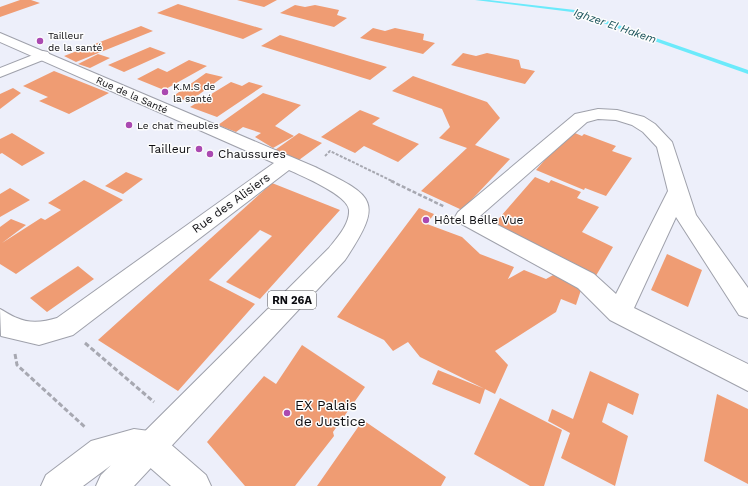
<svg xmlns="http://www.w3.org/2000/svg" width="748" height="486" font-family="'Work Sans',sans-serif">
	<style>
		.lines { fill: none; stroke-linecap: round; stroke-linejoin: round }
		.stream { fill: #6beafb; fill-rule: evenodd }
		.building { fill: #ef9c73 }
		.minor-casing { stroke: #9fa1ab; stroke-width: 2 }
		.tertiary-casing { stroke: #9fa1ab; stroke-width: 2 }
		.primary-casing { stroke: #9fa1ab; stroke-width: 2 }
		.path-far2 { stroke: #a7a8b1; stroke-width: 2; stroke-dasharray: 3 1.5; stroke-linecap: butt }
		.path-far1 { stroke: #a7a8b1; stroke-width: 2.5; stroke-dasharray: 4 2; stroke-linecap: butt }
		.path { stroke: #a7a8b1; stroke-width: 3; stroke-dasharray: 5 2.5; stroke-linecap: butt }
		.minor { fill: #fff; fill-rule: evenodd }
		.tertiary { fill: #fff; fill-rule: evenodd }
		.primary { fill: #fff; fill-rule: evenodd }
		.poi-dot { fill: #aa49b1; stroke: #fdfdfd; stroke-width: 1.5 }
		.labels { text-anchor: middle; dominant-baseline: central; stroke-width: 3; stroke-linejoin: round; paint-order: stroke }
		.far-poi-label { font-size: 10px; fill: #0b0b0f; stroke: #fdfdfd; text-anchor: start }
		.far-street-label { font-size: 10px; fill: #0b0b0f; stroke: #fdfdfd }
		.far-water-label { font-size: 11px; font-style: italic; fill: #175057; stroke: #fdfdfd }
		.shield { fill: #fdfdfd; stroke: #545456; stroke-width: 1 }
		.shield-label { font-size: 11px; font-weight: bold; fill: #0b0b0f }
		.poi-label { font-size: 12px; fill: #0b0b0f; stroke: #fdfdfd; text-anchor: start }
		.street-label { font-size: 12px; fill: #0b0b0f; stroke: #fdfdfd }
		.near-poi-label { font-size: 14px; fill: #0b0b0f; stroke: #fdfdfd; text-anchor: start }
	</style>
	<rect width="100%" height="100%" fill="#edeffa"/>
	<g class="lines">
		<path class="stream" d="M475 0H489L575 10 748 70V74L572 12Z"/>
	</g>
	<path class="building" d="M20 0H31L40 3 0 17V7Z
		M237 0H277L264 7Z
		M178 4 263 29 243 39 157 13Z
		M295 5 305 7 315 5 339 10 337 15 347 18 334 27 280 13Z
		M141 26 153 31 76 62 64 56Z
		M373 28 385 31 395 28 424 34 423 40 435 43 423 54 360 38Z
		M280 35 387 67 370 80 261 46Z
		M150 47 166 53 124 72 108 65Z
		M463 53 476 56 487 53 519 60 521 68 535 71 525 84 451 65Z
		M98 54 110 58 90 68 78 64Z
		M189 60 207 66 164 90 137 79 158 68 167 72Z
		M54 71 109 93 69 114 39 101 48 97 23 86Z
		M206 73 223 77 190 101 172 97Z
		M413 76 487 102 500 118 475 145 510 159 462 210 421 191 467 148 439 138 450 127 442 109 392 91Z
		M231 82 242 86 249 82 263 86 217 117 190 107Z
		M13 88 21 93 0 109V94Z
		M263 93 301 105 275 126 294 136 273 148 255 137 261 133 243 127 236 132 218 125Z
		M360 110 380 118 372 124 419 144 398 162 364 146 355 153 321 137Z
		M570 131 582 136 584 134 616 146 612 151 632 158 606 196 585 188 584 190 536 170Z
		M12 133 45 153 22 166 2 153 0 154V139Z
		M299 133 322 143 299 160 275 150Z
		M126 172 143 179 123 194 105 186Z
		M535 177 549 183 551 180 581 192 577 198 599 207 582 232 613 247 594 279 494 224Z
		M84 180 123 200 16 274 0 264V227L11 219 26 225 2 243 41 218 45 220 61 210 48 203Z
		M272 183 340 210 260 299 226 282 272 236 260 230 209 280 255 304 178 391 98 340Z
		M10 188 30 200 0 217V194Z
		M419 208 434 214 427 224 462 237 480 254 514 267 508 279 524 270 546 279 555 274 583 284 576 305 561 299 556 312 495 351 508 365 495 394 420 357 408 342 393 351 384 340 337 317Z
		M667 254 702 270 688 307 651 290Z
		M78 266 94 279 47 312 30 298Z
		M302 345 365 387 333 432 334 436 295 486H245L207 442 264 376 276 384Z
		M438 370 485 389 480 404 432 384Z
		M590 371 639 394 633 415 608 403 602 422 628 436 615 486 561 458 570 433 548 421 552 409 573 419Z
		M717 394 748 409V484L704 461Z
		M500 398 562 430 544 486H530L474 454Z
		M363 420 446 477 441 486H317Z"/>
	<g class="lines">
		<defs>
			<path id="minor" d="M598 109 617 110 644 117 655 124 672 142 696 215 748 288V318L739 315 676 217 634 308 748 364V391L610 320 578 288 458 222 455 217 458 212 575 114ZM598 119 616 120 632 125 643 132 657 147 668 191 616 294 594 274 480 216 587 122Z
				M149 431 160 435 206 475 211 486H171L138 457 134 446 138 435Z"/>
			<path id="tertiary" d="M43 51 48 52 50 55 48 58 0 77V68Z
				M134 429 149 431 160 435 164 446 160 457 149 461 134 459 110 466 83 486H41L46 475 91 441Z"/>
			<path id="primary" d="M0 33 315 167C374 196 385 200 345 260L134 486H96L101 475 329 248C337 238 350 224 349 210 348 195 302 176 289 170L73 335 39 345 1 336 0 309C6 312 11 316 17 318 30 324 44 322 57 318L274 163 0 42Z"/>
		</defs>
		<use href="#minor" class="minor-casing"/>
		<use href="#tertiary" class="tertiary-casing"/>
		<use href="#primary" class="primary-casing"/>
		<path class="path-far2" d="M325 156 330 151 394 182"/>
		<path class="path-far1" d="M391 181 445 207"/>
		<path class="path" d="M85 343 154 402
			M15 354 17 365 86 428"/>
		<use href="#minor" class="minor"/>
		<use href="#tertiary" class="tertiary"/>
		<use href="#primary" class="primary"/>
	</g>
	<g class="poi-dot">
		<circle cx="40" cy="41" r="4"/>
		<circle cx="165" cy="92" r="4"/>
		<circle cx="129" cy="125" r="4"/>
		<circle cx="199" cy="149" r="4"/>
		<circle cx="210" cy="154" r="4"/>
		<circle cx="426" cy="220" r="4"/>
		<circle cx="287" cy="413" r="4"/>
	</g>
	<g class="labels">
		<g class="far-poi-label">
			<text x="48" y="35">Tailleur<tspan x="48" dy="12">de la santé</tspan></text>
			<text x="173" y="86">K.M.S de<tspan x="173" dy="12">la santé</tspan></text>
			<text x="137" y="125">Le chat meubles</text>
		</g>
		<g class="far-street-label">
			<text transform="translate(132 95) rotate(24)">Rue de la Santé</text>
		</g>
		<g class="far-water-label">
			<text transform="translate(615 26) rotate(19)">Ighzer El Hakem</text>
		</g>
		<rect class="shield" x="268" y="291" width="48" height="18" rx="3"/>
		<g class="shield-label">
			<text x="292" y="300">RN 26A</text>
		</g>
		<g class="poi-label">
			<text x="191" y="149" text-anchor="end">Tailleur</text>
			<text x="218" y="154">Chaussures</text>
			<text x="434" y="220">Hôtel Belle Vue</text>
		</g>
		<g class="street-label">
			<text transform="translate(231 203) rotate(-36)">Rue des Alisiers</text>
		</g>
		<g class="near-poi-label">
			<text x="295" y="405">EX Palais<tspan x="295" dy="16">de Justice</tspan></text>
		</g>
	</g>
</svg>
